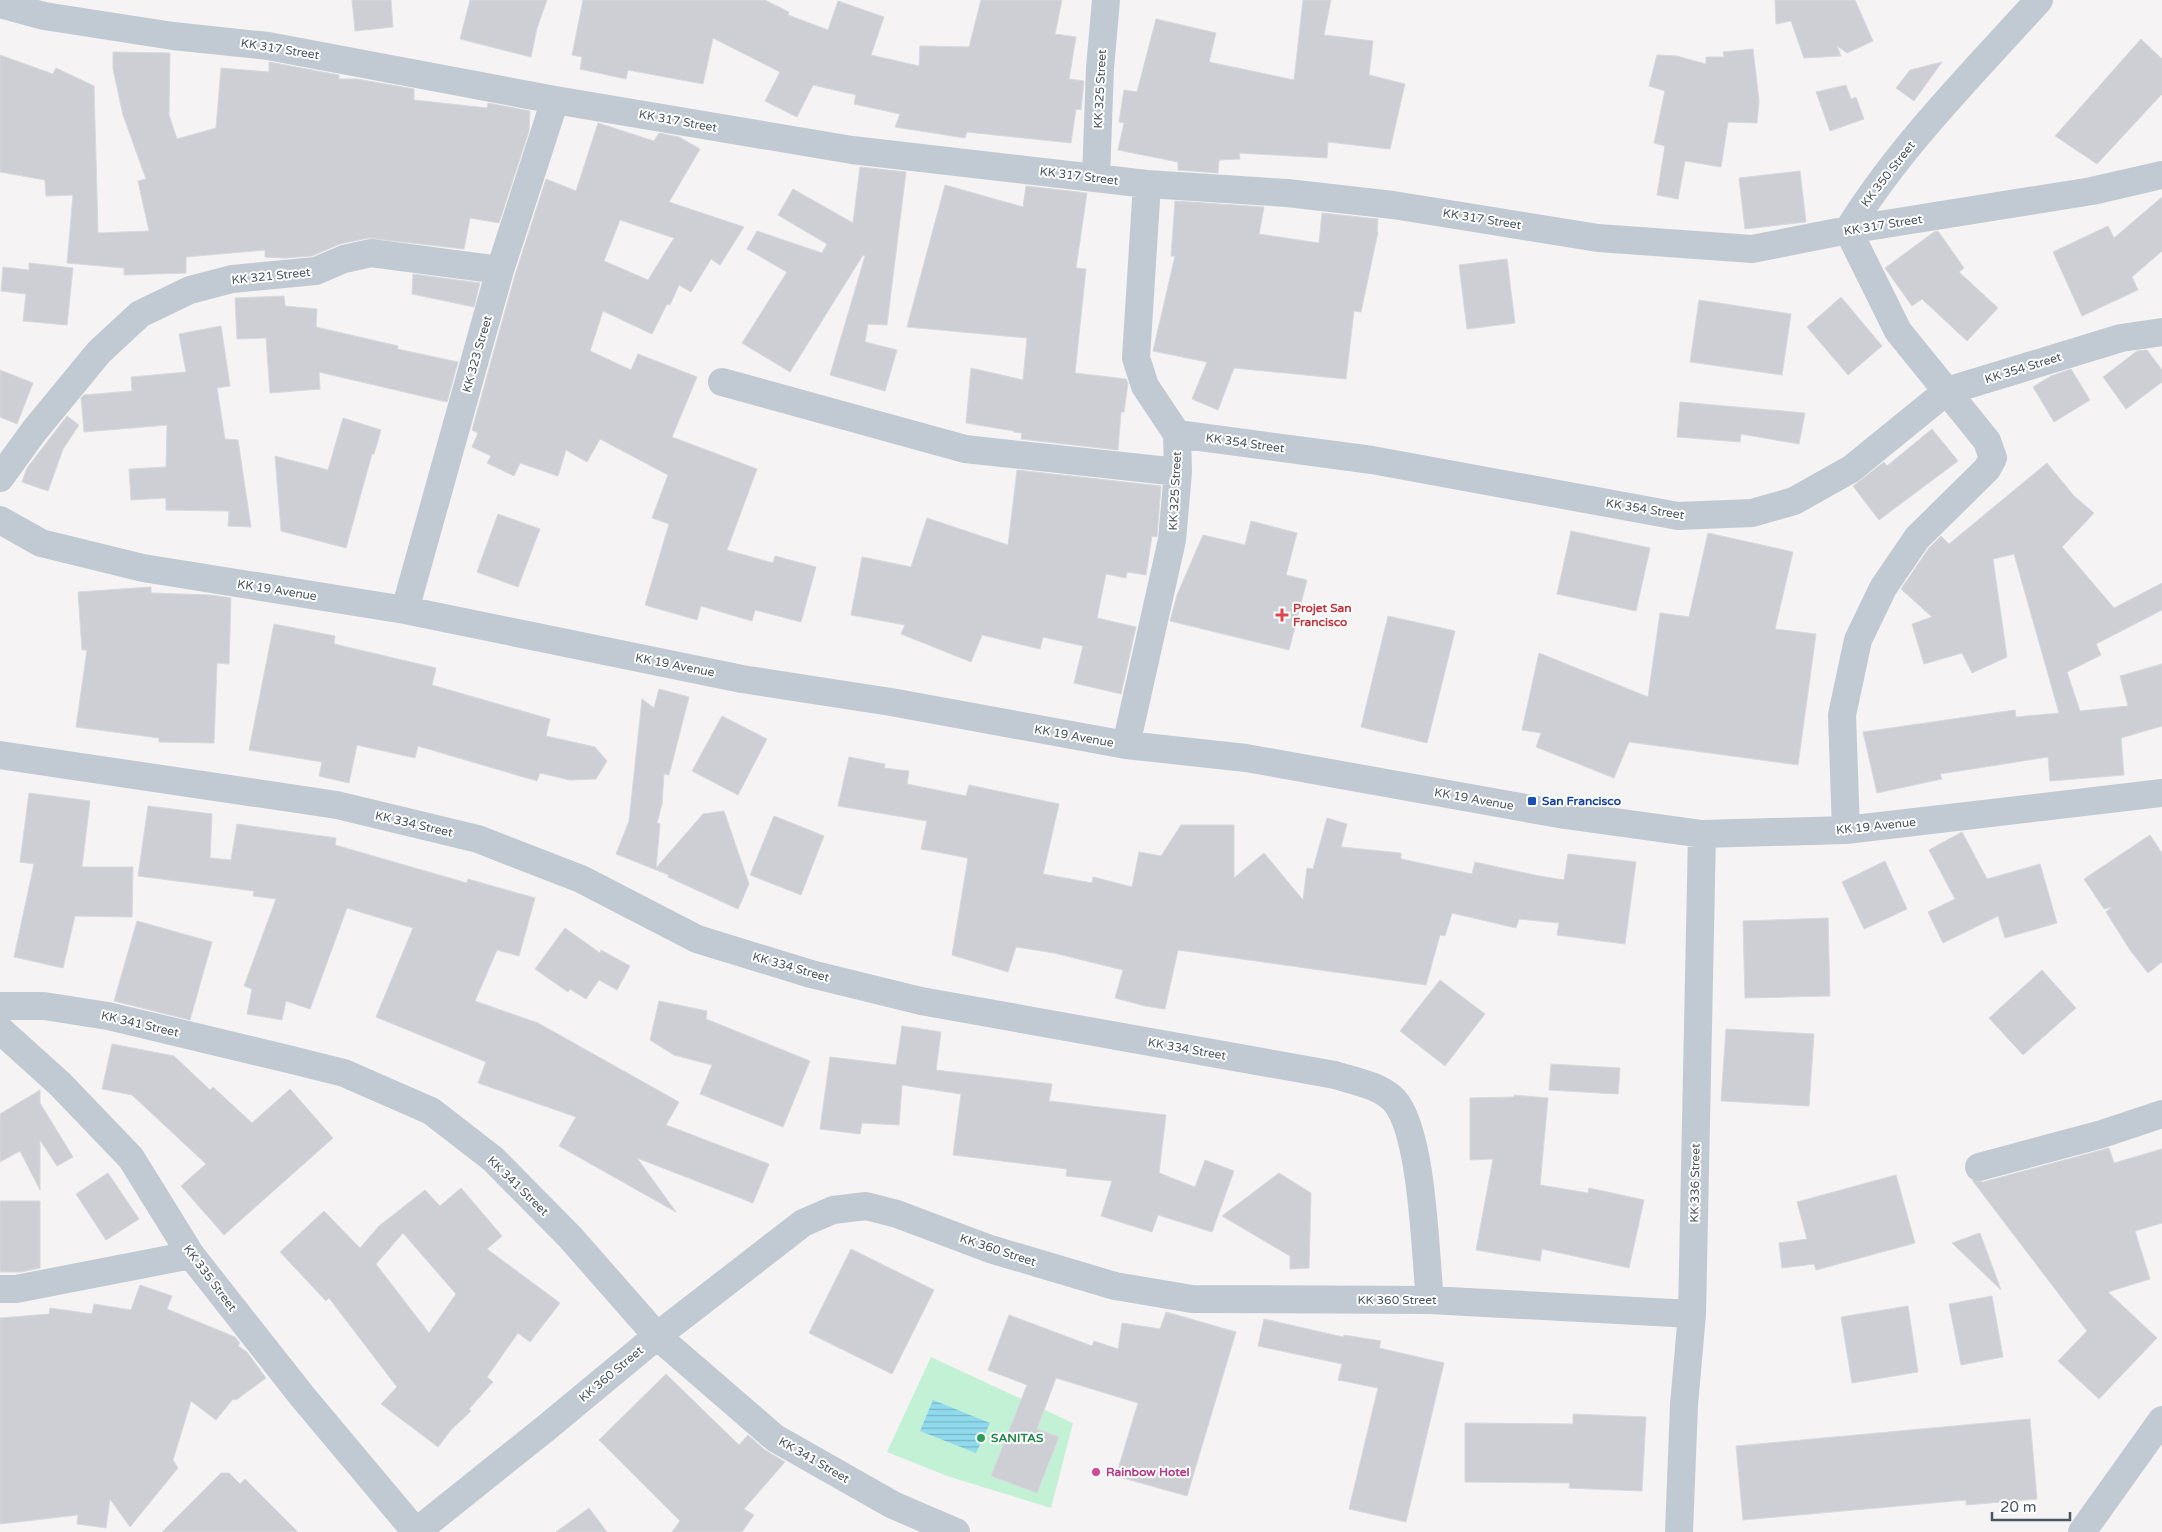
<svg xmlns="http://www.w3.org/2000/svg" width="2162" height="1532" font-family="'Varela Round',sans-serif">
	<style>
		.grass { fill: #c3f1d5 }
		.water { fill: url(#water-rules) }
		.building { fill: #cdcfd5; stroke: #d7d9de; fill-rule: evenodd }
		.lines { fill: none; stroke-linecap: round; stroke-linejoin: round }
		.minor { stroke: #c1cad2; stroke-width: 28 }
		.health-dot { fill: #e0444e; stroke: #fff; stroke-width: 2 }
		.transit-dot { fill: #1a4fb4; stroke: #fff; stroke-width: 2 }
		.leisure-dot { fill: #2e9e5b; stroke: #fff; stroke-width: 2 }
		.hotel-dot { fill: #d1479c; stroke: #fff; stroke-width: 2 }
		.labels { text-anchor: middle; dominant-baseline: central; stroke-width: 4; stroke-linejoin: round; paint-order: stroke }
		.street-label { font-size: 12px; fill: #4a5661; stroke: #fff }
		.health-label { font-size: 12px; font-weight: bold; fill: #be3a42; stroke: #fff; text-anchor: start }
		.transit-label { font-size: 12px; font-weight: bold; fill: #164399; stroke: #fff; text-anchor: start }
		.leisure-label { font-size: 12px; font-weight: bold; fill: #27864d; stroke: #fff; text-anchor: start }
		.hotel-label { font-size: 12px; font-weight: bold; fill: #b23c85; stroke: #fff; text-anchor: start }
	</style>
	<defs>
		<pattern id="water-rules" width="6" height="5" patternUnits="userSpaceOnUse" patternTransform="scale(1.25)"><rect width="6" height="5" fill="#90daee"/><path d="M0 2.5h6" fill="none" stroke="#78b4c4"/></pattern>
	</defs>
	<rect width="100%" height="100%" fill="#f5f3f3"/>
	<path class="grass" d="M931 1357 1073 1423 1051 1508 950 1477 887 1452Z"/>
	<path class="water" d="M933 1400 990 1423 976 1453 920 1431Z"/>
	<path class="building" d="M352 0H391L393 27 355 31Z
		M470 0H547L537 28 531 57 460 39Z
		M583 0H765L789 12 788 15 828 30 838 1 884 17 871 55 919 66 920 46 969 47 981 0H1062L1055 34 1076 37 1069 79 1084 81 1081 110 1076 109 1071 143 967 132 965 138 895 127 900 114 854 104 856 95 813 85 797 117 765 101 780 72 713 38 703 84 628 70 626 79 580 69 582 57 572 55Z
		M1303 0H1331L1324 35 1373 41 1369 75 1405 84 1390 149 1328 142 1327 158 1239 153 1240 159 1219 160 1218 173 1178 170V162L1118 150 1124 123 1119 122 1124 90 1137 92 1156 19 1216 33 1209 62 1294 80Z
		M1775 0H1855L1873 41 1847 53 1837 46 1841 56 1804 58 1791 21 1776 24Z
		M2141 39 2162 59V94L2097 164 2055 136Z
		M1753 49 1759 101 1757 123 1728 122 1721 167 1685 161 1678 199 1657 195 1665 146 1654 143 1665 91 1649 86 1657 55 1677 56 1706 64V57H1724L1723 52Z
		M113 52 170 53 169 115 177 139 216 128 221 68 269 72V62L339 75V79H357L414 89V100L487 108 488 103 530 111 529 131 499 223 470 218 464 249 368 238 340 244 312 256 284 258 265 257V250L186 257V273L124 275V268L67 263 73 195 46 196 45 180 0 172V55L53 74 56 68 94 86 98 233 149 231 138 181 146 179 123 115 113 69Z
		M1942 62 1914 101 1896 88 1910 70Z
		M1846 85 1851 99 1856 97 1864 119 1830 131 1816 92Z
		M598 123 654 141 659 133 679 137 700 149 669 202 744 227 720 265 711 259 691 292 679 285 670 305 667 304 652 334 603 311 590 351 631 370 638 354 697 377 672 437 757 469 727 550 773 563 775 556 816 567 801 622 755 610 752 621 701 606 697 620 645 605 669 524 652 518 668 475 600 439 587 462 566 450 558 476 520 463 514 476 487 463 491 456 472 447 478 433 472 430 515 275 546 179 576 191ZM620 220 674 238 648 280 604 261Z
		M860 167 906 172 887 325 868 324 865 342 897 350 885 391 830 375 865 256 863 255 790 372 742 343 787 272 747 249 757 231 822 253 827 244 778 215 793 189 853 223Z
		M1800 171 1806 222 1745 229 1739 178Z
		M945 185 1023 207 1026 186 1087 193 1076 268 1086 269 1075 373 1126 379 1128 383 1124 412H1121L1118 450 1021 439 1022 433 1013 432 1014 431 966 423 971 368 1023 380 1027 338 907 327Z
		M2162 197V251L2132 277 2138 290 2082 316 2053 252 2108 226 2114 238Z
		M1175 201 1264 207 1259 234 1319 243 1322 213 1378 219 1377 232H1378L1361 312 1354 311 1346 379 1234 368 1218 410 1192 399 1207 362 1153 351 1175 256H1171Z
		M1938 231 1964 268 1959 272 1998 308 1967 341 1922 299 1912 306 1885 268 1934 232Z
		M1507 259 1515 323 1467 329 1459 265Z
		M29 263 73 268 67 325 23 321 26 294 1 291 3 267 29 270Z
		M413 274 480 283 474 307 412 294Z
		M284 296 285 306 317 309 316 327 398 346 397 349 458 362 447 402 319 372 320 389 270 393 266 338 237 339 235 298Z
		M1841 297 1882 346 1848 375 1807 327Z
		M1699 300 1791 314 1782 375 1690 362Z
		M221 326 230 386 217 388 225 439 238 440 251 527 228 526 229 511 166 510V498L131 500 129 469 166 467 167 425 84 432 81 398 84 395 132 391 131 377 186 372 179 334Z
		M2147 350 2162 370V382L2126 409 2103 377 2137 351Z
		M2071 369 2090 400 2054 422 2033 387 2051 376Z
		M0 370 33 383 17 424 0 417Z
		M1680 402 1805 413 1799 444 1741 434 1740 442 1677 437Z
		M67 416 79 425 63 449 48 491 22 482 27 468Z
		M343 418 381 430 374 454H372L346 548 281 531 275 456 328 470Z
		M1932 429 1958 461 1879 520 1853 486 1884 462 1887 466Z
		M2047 463 2074 496 2094 513 2062 547 2114 608 2162 583V610L2096 644 2101 655 2067 672 2080 711 2128 706 2120 676 2162 664V726L2121 738 2124 775 2050 781 2048 757 1940 774 1942 779 1877 793 1863 732 2015 710 2016 717 2059 713 2014 554 1993 559 2007 657 1972 673 1962 653 1924 664 1912 624 1932 617 1901 589 1929 548 1941 536 1949 544Z
		M1017 470 1161 486 1157 537 1152 536 1146 575 1127 572 1126 578 1106 574 1097 618 1136 627 1121 694 1074 683 1083 646 1043 637 1040 649 982 635 971 662 901 634 905 625 851 615 862 557 911 567 927 518 1008 545Z
		M498 514 540 529 518 587 477 572Z
		M1251 521 1297 533 1286 575 1307 580 1289 650 1170 621 1177 595 1203 535 1245 545Z
		M1571 531 1650 548 1636 611 1557 594Z
		M1708 533 1793 552 1775 629 1816 634 1798 765 1629 742 1614 778 1536 747 1541 733 1522 730 1539 653 1648 697 1660 613 1689 617Z
		M151 587V593L211 595 231 598 229 664 217 663 214 743 159 742V738L76 727 87 650H82L78 592Z
		M1388 616 1455 631 1427 743 1361 727Z
		M274 624 335 636 334 644 436 668 432 685 550 719 546 736 595 747 607 761 596 779 570 780 540 773 537 781 418 746 415 758 357 745 349 783 319 776 322 762 249 750Z
		M659 689 689 697 669 775 664 774 662 804 657 823 660 824 656 868 703 814 724 811 749 884 738 909 668 877 669 875 616 854 629 821 642 699 654 708Z
		M722 716 767 739 738 795 692 771Z
		M849 757 885 764 884 768 909 771 907 784 966 796 969 785 1059 804 1043 874 1092 883 1093 877 1132 887 1139 852 1161 856 1181 825H1234V878L1264 853 1303 900 1307 868 1313 869 1327 818 1347 824 1341 847 1401 853V859L1472 874 1475 862 1539 876 1564 880 1568 854 1636 862 1625 944 1557 935 1559 923 1519 919 1516 928 1452 913 1445 936 1440 935 1426 985 1178 950 1165 1009 1145 1006 1115 998 1123 970 1054 953 1016 947 1008 972 952 955 968 858 921 849 927 821 838 806Z
		M29 793 90 801 82 867H133L132 917 75 916 63 968 14 957 34 864 20 862Z
		M148 806 212 814 210 858 231 860 237 824 336 838 335 845 467 883 468 879 535 898 519 956 497 950 475 1001 538 1023 679 1102 666 1125 769 1164 753 1203 637 1158 676 1212 559 1146 576 1117 478 1083 486 1062 376 1017 413 928 347 908 310 1009 286 1001 282 1020 247 1014 252 989 244 986 276 899 253 896 254 891 138 876Z
		M774 816 824 836 801 895 750 875Z
		M1962 832 1987 879 2040 864 2057 923 2005 938 1998 916 1943 943 1928 912 1955 899 1929 850Z
		M2150 835 2162 853V962L2148 973 2130 950 2106 912 2112 907 2104 909 2084 879Z
		M1885 861 1907 909 1864 929 1842 882Z
		M1828 918 1830 996 1745 998 1743 921Z
		M137 921 212 942 190 1020 114 1001Z
		M565 928 600 953 601 950 630 966 617 990 599 980 586 999 570 989 568 992 535 969Z
		M2042 970 2076 1008 2023 1055 1989 1018Z
		M1440 980 1485 1014 1445 1066 1400 1031Z
		M659 1001 707 1011 706 1019 810 1061 783 1127 700 1094 712 1065 674 1055 650 1040Z
		M902 1026 941 1032 936 1070 1052 1084 1049 1101 1166 1115 1159 1173 1195 1187 1205 1160 1234 1171 1212 1232 1158 1215 1152 1232 1101 1216 1112 1181 1066 1176 1067 1169 953 1155 961 1094 902 1085 899 1125 862 1123 860 1134 820 1129 830 1057 896 1065Z
		M1726 1029 1814 1034 1809 1106 1721 1101Z
		M112 1044 174 1056 210 1090 213 1087 252 1123 290 1089 333 1138 224 1235 181 1186 206 1164 132 1095 102 1089Z
		M1551 1064 1620 1068 1618 1094 1549 1090Z
		M40 1090V1103L73 1157 57 1166 40 1140V1190L20 1151 0 1162V1114Z
		M1514 1095 1548 1098 1540 1185 1588 1193 1589 1188 1644 1200 1629 1268 1542 1249 1540 1261 1476 1250 1493 1159 1470 1160V1098L1514 1097Z
		M2109 1148 2114 1163 2162 1149V1223L2135 1231 2150 1279 2108 1292 2157 1338 2099 1399 2058 1361 2087 1331 1972 1180 1983 1182Z
		M108 1173 139 1219 106 1240 76 1194Z
		M1279 1173 1311 1193 1309 1268 1290 1269V1256L1222 1216Z
		M1896 1175 1915 1243 1816 1270 1814 1264 1782 1268 1779 1243 1807 1239 1797 1202Z
		M461 1188 502 1236 487 1249 560 1303 530 1342 518 1333 487 1377 493 1382 469 1409 471 1411 451 1430 438 1447 381 1404 397 1387 329 1298 326 1301 280 1252 324 1211 360 1248 379 1226 425 1190 440 1206ZM403 1233 456 1294 429 1333 376 1264Z
		M0 1201H40V1268L21 1272H0Z
		M1980 1233 2001 1290 1952 1243Z
		M851 1249 934 1290 892 1374 809 1333Z
		M140 1285 172 1296 167 1309 235 1337 240 1343 238 1346 247 1352 266 1378 236 1400 233 1399 216 1420 191 1401 173 1460 178 1468 130 1527 110 1499 106 1528 77 1524 78 1515 0 1524V1318L49 1314 50 1308 92 1314 94 1304 131 1310Z
		M1992 1296 2003 1357 1961 1365 1949 1304Z
		M1908 1306 1918 1372 1852 1383 1841 1317Z
		M1166 1312 1236 1332 1187 1496 1116 1476 1138 1403 1056 1378 1037 1429 1059 1437 1037 1493 991 1476 1027 1385 988 1370 1009 1315 1092 1346 1094 1341 1118 1349 1122 1323 1160 1329Z
		M1264 1319 1343 1337 1344 1335 1381 1341 1379 1348 1444 1363 1406 1522 1349 1509 1378 1388 1338 1380 1342 1364 1258 1346Z
		M666 1374 739 1445 748 1435 765 1450 785 1462 744 1509 754 1515 742 1532H672L680 1521 599 1440Z
		M1573 1414 1646 1417 1642 1491 1569 1488 1570 1483 1465 1482V1423L1573 1424Z
		M2030 1419 2037 1499 1966 1505V1500L1743 1520 1736 1446Z
		M221 1473H229L240 1484 245 1479 298 1532H162Z
		M589 1508 607 1532H556Z"/>
	<g class="lines">
		<path class="minor" d="M0 4 44 16 173 36 268 46 555 100 852 150 1147 184 1287 193 1393 205 1598 238 1752 249 1848 230 2092 191 2162 175
			M1096 178 1100 68 1106 0
			M722 382 965 449 1178 472
			M1177 434 1372 460 1678 516 1752 513 1794 501 1851 469 1947 391 2121 338 2162 332
			M0 478 34 431 99 352 140 314 190 290 232 279 316 271 344 259 371 253 500 270
			M0 520 41 543 143 568 405 610 742 679 891 702 1126 745 1246 758 1565 815 1702 834 1846 830 2162 793
			M405 610 500 270 555 100
			M1126 745 1172 540 1178 472 1177 434 1145 386 1136 358 1147 184
			M0 755 337 805 478 839 581 879 697 939 811 974 921 1001 1335 1075C1354 1081 1379 1085 1394 1100 1423 1132 1425 1254 1430 1300
			M1846 830 1842 715 1858 640 1883 588 1917 538 1987 469 1993 458 1987 441 1898 331 1848 230C1900 146 1972 74 2039 0
			M0 1011 2 1006H44L108 1016 292 1060 344 1073 431 1111 493 1159 570 1237 657 1336 775 1438 893 1505 956 1532
			M0 1030 60 1084 131 1158 191 1255 302 1396 416 1532
			M1979 1167 2102 1134 2162 1114
			M0 1289H16L191 1255
			M416 1532 546 1428 657 1336 803 1223 833 1210 866 1206 897 1214 990 1249 1115 1286 1192 1299 1430 1300 1692 1314
			M1679 1532 1684 1405 1692 1314 1702 834
			M2082 1532 2162 1420"/>
	</g>
	<path class="health-dot" d="M1279.5 607.5h5v5h5v5h-5v5h-5v-5h-5v-5h5z"/>
	<rect class="transit-dot" x="1527" y="796" width="10" height="10" rx="2.5"/>
	<circle class="leisure-dot" cx="981" cy="1438" r="5"/>
	<circle class="hotel-dot" cx="1096" cy="1472" r="5"/>
	<g class="labels">
		<g class="street-label">
			<text transform="translate(280 49) rotate(9)">KK 317 Street</text>
			<text transform="translate(1100 89) rotate(-87)">KK 325 Street</text>
			<text transform="translate(678 121) rotate(10)">KK 317 Street</text>
			<text transform="translate(1888 174) rotate(-52)">KK 350 Street</text>
			<text transform="translate(1079 176) rotate(7)">KK 317 Street</text>
			<text transform="translate(1482 219) rotate(9)">KK 317 Street</text>
			<text transform="translate(1883 225) rotate(-9)">KK 317 Street</text>
			<text transform="translate(271 276) rotate(-6)">KK 321 Street</text>
			<text transform="translate(477 354) rotate(-74)">KK 323 Street</text>
			<text transform="translate(2023 368) rotate(-17)">KK 354 Street</text>
			<text transform="translate(1245 443) rotate(8)">KK 354 Street</text>
			<text transform="translate(1175 491) rotate(-87)">KK 325 Street</text>
			<text transform="translate(1645 509) rotate(9)">KK 354 Street</text>
			<text transform="translate(277 590) rotate(9)">KK 19 Avenue</text>
			<text transform="translate(675 665) rotate(11)">KK 19 Avenue</text>
			<text transform="translate(1074 736) rotate(10)">KK 19 Avenue</text>
			<text transform="translate(1474 799) rotate(10)">KK 19 Avenue</text>
			<text transform="translate(414 824) rotate(13)">KK 334 Street</text>
			<text transform="translate(1876 826) rotate(-6)">KK 19 Avenue</text>
			<text transform="translate(791 967) rotate(16)">KK 334 Street</text>
			<text transform="translate(140 1024) rotate(13)">KK 341 Street</text>
			<text transform="translate(1187 1049) rotate(10)">KK 334 Street</text>
			<text transform="translate(1695 1183) rotate(-89)">KK 336 Street</text>
			<text transform="translate(518 1186) rotate(44)">KK 341 Street</text>
			<text transform="translate(998 1250) rotate(18)">KK 360 Street</text>
			<text transform="translate(210 1278) rotate(53)">KK 335 Street</text>
			<text x="1397" y="1300">KK 360 Street</text>
			<text transform="translate(611 1374) rotate(-40)">KK 360 Street</text>
			<text transform="translate(814 1460) rotate(30)">KK 341 Street</text>
		</g>
		<g class="health-label">
			<text x="1293" y="608">Projet San<tspan x="1293" dy="14">Francisco</tspan></text>
		</g>
		<g class="transit-label">
			<text x="1542" y="801">San Francisco</text>
		</g>
		<g class="leisure-label">
			<text x="991" y="1438">SANITAS</text>
		</g>
		<g class="hotel-label">
			<text x="1106" y="1472">Rainbow Hotel</text>
		</g>
	</g>
	<path d="M1992 1512v8h78v-8" fill="none" stroke="#4a5661" stroke-width="2.5"/>
	<text x="2000" y="1512" font-size="15" fill="#4a5661" stroke="#ffffff" stroke-width="4" paint-order="stroke">20 m</text>
</svg>
